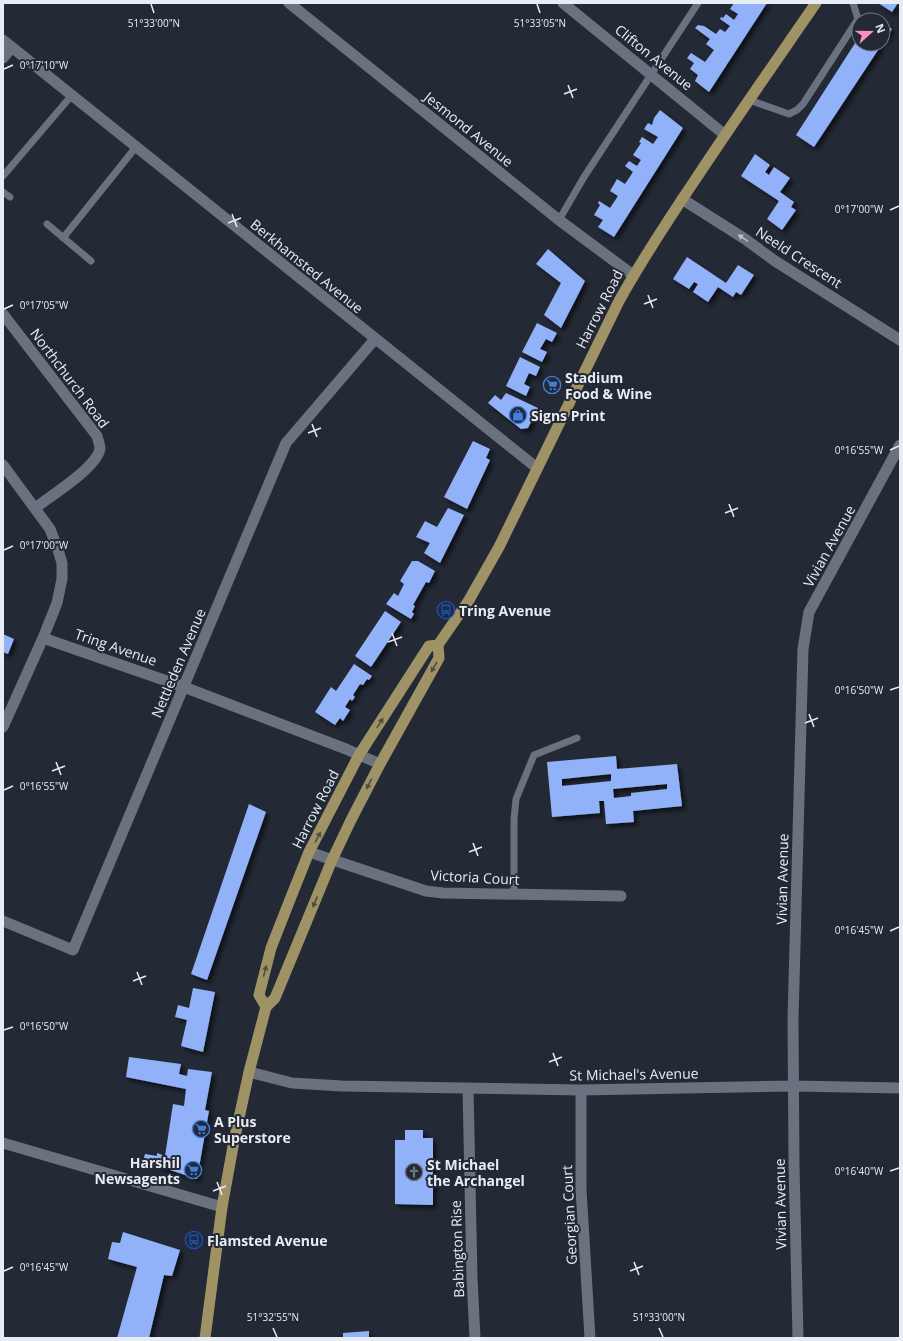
<svg xmlns="http://www.w3.org/2000/svg" width="903" height="1341" font-family="'Open Sans',sans-serif">
	<style>
		.building { fill: #91b2f8; fill-rule: evenodd; filter: url(#shadow) }
		.lines { fill: none; stroke-linecap: round; stroke-linejoin: round }
		.service { stroke: #6a717f; stroke-width: 7 }
		.minor { stroke: #6a717f; stroke-width: 11 }
		.primary { stroke: #9f9365; stroke-width: 11 }
		.oneway { fill: #bcc1cb }
		.oneway2 { fill: #4e4e46 }
		.ticks { fill: none; stroke: #e8ecf4; stroke-width: 1.5 }
		.labels { text-anchor: middle; dominant-baseline: central; stroke-width: 4; stroke-linejoin: round; paint-order: stroke }
		.street-label { font-size: 14px; fill: #e8ecf4; stroke: #232935 }
		.poi-label { font-size: 14px; font-weight: bold; fill: #e8ecf4; stroke: #232935; text-anchor: start }
		.ticks-label { font-size: 10px; text-anchor: middle; fill: #e8ecf4; stroke: #232935; stroke-width: 4; stroke-linejoin: round; paint-order: stroke }
	</style>
	<defs>
		<filter id="shadow"><feDropShadow dx="3.5" dy="3.5" stdDeviation="2" flood-color="#0009"/></filter>
	</defs>
	<rect width="100%" height="100%" fill="#232935"/>
	<path class="building" d="M734 3H767L709 92 695 81 698 75 690 69 694 63 687 58 691 53 705 62 714 50 706 44 710 39 695 28 698 25 704 26 716 34 720 29 725 32 730 26 720 19 721 17 723 18 726 14 734 20 738 14 730 9Z
		M878 3H898L892 12Z
		M883 23 892 29 883 42Z
		M859 37V44H882L814 147 796 135Z
		M660 110 683 128 614 237 598 227 603 220 594 215 600 205 598 203 599 201 610 208 618 196 610 191 617 179 625 184 633 172 625 166 629 161 637 166 641 160 633 155 641 143 639 142 642 137 653 144 658 137 644 129 648 123 652 125 654 118Z
		M755 154 770 165 765 172 769 175 774 167 790 178 780 192 794 202 791 207 796 210 782 230 767 219 779 201 741 176Z
		M548 249 585 281 561 328 544 315 561 283 536 264Z
		M687 257 726 283 738 265 754 275 741 295 736 292 733 297 718 287 708 302 693 292 698 284 694 282 689 289 673 279Z
		M537 323 557 333 552 342 546 339 540 349 547 352 542 362 522 352Z
		M520 357 540 367 536 376 529 373 524 384 530 387 526 396 506 386Z
		M506 393 538 408 528 428 521 429 488 403 495 395 501 400Z
		M473 441 490 449 486 458 490 460 467 509 444 497Z
		M448 508 464 515 440 563 424 553 430 543 416 537 425 521 437 527Z
		M412 561H418L435 571 429 583 426 582 413 605 415 606 412 612 414 614 411 619 386 604 394 593 398 596 404 584 400 581Z
		M385 611 401 622 371 667 355 656Z
		M3 634 14 639 8 654 3 652Z
		M354 664 372 676 369 680 367 679 363 685 360 684 353 695 355 697 352 701 350 699 345 707 350 710 343 721 340 718 335 725 315 712 331 687 336 691Z
		M616 756 617 769 677 764 682 806 633 811 634 822 606 824 604 801H599L600 813 552 817 547 762ZM611 774V781L562 786V779ZM667 784V789L631 793V796L614 798 613 789Z
		M249 804 266 812 207 980 191 974Z
		M193 988 215 992 203 1052 181 1046 187 1020 175 1017 178 1005 189 1008Z
		M129 1057 181 1064 179 1074 187 1076 188 1069 212 1072 205 1110 209 1111 197 1179 143 1161 145 1154 157 1156V1153L165 1156 173 1104 184 1106 186 1089 126 1077Z
		M405 1130H423V1138H433V1205L395 1204V1140H405Z
		M123 1232 180 1250 172 1276 164 1275 149 1338H117L137 1267 108 1259 112 1242 120 1243Z
		M369 1331V1338H343V1333Z"/>
	<g class="lines">
		<path class="service" d="M749 100 789 114 797 110 803 104 858 19 853 3
			M3 176 72 95
			M3 192 10 197
			M559 220 584 177 698 3
			M47 224 91 261
			M63 238 136 147
			M514 895V819L516 799 534 755 577 738"/>
		<path class="minor" d="M289 3 559 220 633 275
			M563 3 725 135
			M3 40 537 468
			M3 58 12 47
			M682 199 745 239 775 261 900 340
			M3 314 97 436C98 440 100 445 100 449 96 468 52 495 35 508
			M3 465 50 529 58 550 62 563V579L57 603 43 638 3 727
			M43 638 184 687 346 749 380 764
			M309 852 426 891 443 893 621 896
			M3 921 73 950 286 443 375 339
			M249 1072 292 1083 342 1086 581 1090 794 1086 900 1088
			M468 1088 472 1278 475 1338
			M581 1090V1189L590 1338
			M3 1143 222 1207
			M798 1338 794 1165 793 1019 803 649 809 612 900 445"/>
		<path class="primary" d="M266 1007 259 995 271 948 291 897 309 852 359 755 429 646 438 645
			M205 1338 222 1207 234 1141 249 1072 266 1007 275 998 332 860 351 820 380 764 439 658 438 645 469 600 499 547 619 301C643 258 670 217 697 177 736 118 776 61 816 3"/>
	</g>
	<defs><path id="oneway-solid" d="M-6-.8H1V-3.2L6.5 0L1 3.2V.8H-6Z"/></defs>
	<use class="oneway" href="#oneway-solid" transform="translate(743 238) rotate(-146)"/>
	<g class="oneway2">
		<use href="#oneway-solid" transform="translate(434 667) rotate(120)"/>
		<use href="#oneway-solid" transform="translate(380 723) rotate(-58)"/>
		<use href="#oneway-solid" transform="translate(369 784) rotate(117)"/>
		<use href="#oneway-solid" transform="translate(318 837) rotate(-62)"/>
		<use href="#oneway-solid" transform="translate(315 902) rotate(113)"/>
		<use href="#oneway-solid" transform="translate(265 971) rotate(-75)"/>
	</g>
	<path class="ticks" d="M151 4 154 13M537 4 540 13M4 69 13 65M568 85 573 98M564 94 577 89M890 210 899 206M232 214 237 227M228 223 241 218M648 295 653 308M644 304 657 299M4 309 13 305M312 424 317 437M308 433 321 428M890 450 899 446M729 504 734 517M725 513 738 508M4 550 13 546M392 633 397 646M388 642 402 637M890 690 899 687M809 714 814 727M805 723 818 718M56 762 61 775M52 771 65 766M4 790 13 786M473 843 478 856M469 852 482 847M890 931 899 927M137 972 142 985M133 981 146 976M4 1030 13 1027M553 1053 558 1066M549 1062 562 1057M890 1171 899 1168M217 1182 222 1195M213 1191 226 1186M634 1262 639 1275M4 1271 13 1267M630 1271 643 1266M273 1328 277 1337M659 1328 663 1337"/>
	<defs>
		<symbol id="supermarket-ring" viewBox="-11 -11 22 22"><circle r="9.5" fill="#232935" stroke="#3f7fe0" stroke-width="1.5"/><path d="M-6-5.5h2.5l.6 2H6L4.5 2H-2.5L-4.4-4H-6ZM-1.5 3.2a1.3 1.3 0 1 0 .1 0ZM3 3.2a1.3 1.3 0 1 0 .1 0Z" fill="#3f7fe0"/></symbol>
		<symbol id="shop-ring" viewBox="-11 -11 22 22"><circle r="9.5" fill="#232935" stroke="#3f7fe0" stroke-width="1.5"/><path d="M-5-2.5h2.3a2.7 3.5 0 0 1 5.4 0H5L5.5 6h-11ZM-1.5-2.5h3a1.5 2.3 0 0 0-3 0Z" fill="#3f7fe0"/></symbol>
		<symbol id="bus-ring" viewBox="-11 -11 22 22"><circle r="9.5" fill="#232935" stroke="#1a4fb4" stroke-width="1.5"/><path d="M-5-6H5V4H4V6H2V4H-2V6H-4V4H-5ZM-3.5-4V0h7V-4ZM-3.5 1.2v1.5H-2V1.2ZM2 1.2v1.5H3.5V1.2Z" fill="#1a4fb4"/></symbol>
		<symbol id="church-ring" viewBox="-11 -11 22 22"><circle r="9.5" fill="#232935" stroke="#6b7280" stroke-width="1.5"/><path d="M-1.2-6h2.4v3.5h3.3v2.4h-3.3V6h-2.4V-.1h-3.3v-2.4h3.3Z" fill="#6b7280"/></symbol>
	</defs>
	<g fill-rule="evenodd">
		<use href="#supermarket-ring" x="542" y="375" width="20" height="20"/>
		<use href="#shop-ring" x="508" y="405" width="20" height="20"/>
		<use href="#bus-ring" x="436" y="600" width="20" height="20"/>
		<use href="#supermarket-ring" x="191" y="1119" width="20" height="20"/>
		<use href="#supermarket-ring" x="183" y="1160" width="20" height="20"/>
		<use href="#church-ring" x="404" y="1162" width="20" height="20"/>
		<use href="#bus-ring" x="184" y="1230" width="20" height="20"/>
	</g>
	<g class="labels">
		<g class="street-label">
			<text transform="translate(654 57) rotate(39)">Clifton Avenue</text>
			<text transform="translate(469 129) rotate(39)">Jesmond Avenue</text>
			<text transform="translate(799 257) rotate(33)">Neeld Crescent</text>
			<text transform="translate(307 266) rotate(39)">Berkhamsted Avenue</text>
			<text transform="translate(599 309) rotate(-63)">Harrow Road</text>
			<text transform="translate(70 378) rotate(53)">Northchurch Road</text>
			<text transform="translate(829 546) rotate(-61)">Vivian Avenue</text>
			<text transform="translate(116 647) rotate(19)">Tring Avenue</text>
			<text transform="translate(178 663) rotate(-67)">Nettleden Avenue</text>
			<text transform="translate(315 809) rotate(-63)">Harrow Road</text>
			<text transform="translate(475 877) rotate(3)">Victoria Court</text>
			<text transform="translate(782 879) rotate(-89)">Vivian Avenue</text>
			<text transform="translate(634 1074) rotate(-1)">St Michael's Avenue</text>
			<text transform="translate(780 1204) rotate(-91)">Vivian Avenue</text>
			<text transform="translate(569 1215) rotate(-93)">Georgian Court</text>
			<text transform="translate(457 1249) rotate(-92)">Babington Rise</text>
		</g>
		<g class="poi-label">
			<text x="565" y="377">Stadium<tspan x="565" dy="16">Food &amp; Wine</tspan></text>
			<text x="531" y="415">Signs Print</text>
			<text x="459" y="610">Tring Avenue</text>
			<text x="214" y="1121">A Plus<tspan x="214" dy="16">Superstore</tspan></text>
			<text x="180" y="1162" text-anchor="end">Harshil<tspan x="180" dy="16">Newsagents</tspan></text>
			<text x="427" y="1164">St Michael<tspan x="427" dy="16">the Archangel</tspan></text>
			<text x="207" y="1240">Flamsted Avenue</text>
		</g>
	</g>
	<g class="ticks-label">
		<text x="154" y="27">51°33'00"N</text>
		<text x="540" y="27">51°33'05"N</text>
		<text x="44" y="69">0°17'10"W</text>
		<text x="859" y="213">0°17'00"W</text>
		<text x="44" y="309">0°17'05"W</text>
		<text x="859" y="454">0°16'55"W</text>
		<text x="44" y="549">0°17'00"W</text>
		<text x="859" y="694">0°16'50"W</text>
		<text x="44" y="790">0°16'55"W</text>
		<text x="859" y="934">0°16'45"W</text>
		<text x="44" y="1030">0°16'50"W</text>
		<text x="859" y="1175">0°16'40"W</text>
		<text x="44" y="1271">0°16'45"W</text>
		<text x="273" y="1321">51°32'55"N</text>
		<text x="659" y="1321">51°33'00"N</text>
	</g>
	<rect width="903" height="1341" fill="none" stroke="#e8ecf4" stroke-width="8"/>
	<g transform="translate(871 32) rotate(69)"><circle r="19" fill="#232935" stroke="#727781"/>
	<path d="M0-3L7 15L0 10L-7 15Z" fill="#fe8ebc"/>
	<text y="-6" font-size="11" font-weight="bold" text-anchor="middle" fill="#e8ecf4">N</text>
	</g>
</svg>
